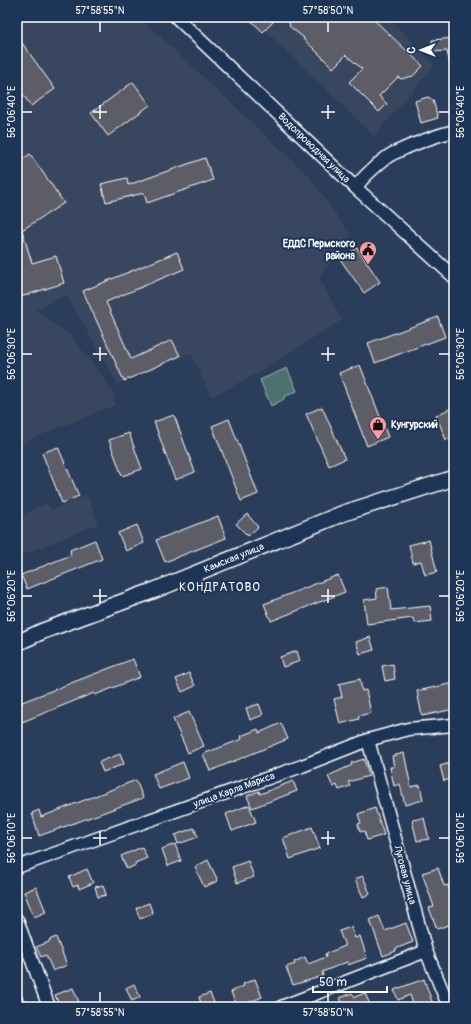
<svg xmlns="http://www.w3.org/2000/svg" width="471" height="1024" font-family="Pangolin,sans-serif">
	<style>
		.built { fill: #39475e }
		.green { fill: #4d6f70; stroke: #a6b7b8 }
		.building { fill: #5d5d67; stroke: #fff }
		.lines { fill: none; stroke-linecap: round; stroke-linejoin: round }
		.minor-casing { stroke: #fff; stroke-width: 15 }
		.tertiary-casing { stroke: #fff; stroke-width: 18 }
		.minor { stroke: #1d3557; stroke-width: 12 }
		.tertiary { stroke: #1d3557; stroke-width: 15 }
		.ticks { fill: none; stroke: #fff; stroke-width: 1.5 }
		.labels { text-anchor: middle; dominant-baseline: central; stroke-width: 4; stroke-linejoin: round; paint-order: stroke }
		.street-label { font-size: 10px; fill: #fff; stroke: #1d3557 }
		.poi-label { font-size: 10px; font-weight: bold; fill: #fff; stroke: #1d3557; text-anchor: end }
		.quarter-label { font-size: 12px; letter-spacing: 1px; fill: #fff; stroke: #1d3557 }
		.neatline { fill: none; stroke: #fff; stroke-width: 1.5 }
		.ticks-label { font-size: 10px; text-anchor: middle; fill: #fff }
	</style>
	<rect width="100%" height="100%" fill="#2a3d5a"/>
	<filter id="ink" filterUnits="userSpaceOnUse"><feTurbulence type="fractalNoise" baseFrequency=".025" numOctaves="2"/><feDisplacementMap in="SourceGraphic" scale="8" xChannelSelector="R" yChannelSelector="G"/><feConvolveMatrix kernelMatrix="1 2 1 2 8 2 1 2 1" color-interpolation-filters="sRGB"/></filter>
	<g filter="url(#ink)">
		<path class="built" d="M17 17H139L308 175 351 236 319 277 342 320 256 374 211 397 191 353 118 384 66 295 35 310 72 337 113 391 115 405 17 445Z
			M251 17H388L435 65 374 136Z
			M87 495 98 524 17 557V517L47 503 51 510Z"/>
		<path class="green" d="M287 368 297 391 284 397V399L271 406 260 380Z"/>
		<path class="building" d="M247 17H278L263 32Z
			M282 17H371L423 66 413 76 401 79 398 77 379 96 387 104 379 112 349 82 362 69 346 55 333 68 312 47 303 39 304 38 289 26 290 24Z
			M17 36 55 89 31 106 17 86Z
			M454 38V65H450L447 51 433 52 432 40Z
			M133 82 150 105 108 136 91 113Z
			M428 97 433 100 438 118 421 123 415 101Z
			M30 154 64 203 22 230 32 263 56 256 64 283 17 298V163Z
			M205 158 213 180 147 203 144 193 106 202 101 184 127 178 128 185Z
			M357 248 380 282 364 293 340 259Z
			M177 252 184 269 106 302 131 359 172 340 180 356 124 381 83 291Z
			M438 317 445 337 375 363 368 343Z
			M360 365 388 437 367 446 339 373Z
			M322 407 345 459 329 466 306 414Z
			M454 407V436L446 440 436 415Z
			M174 415 195 472 175 480 154 422Z
			M229 419 258 494 241 501 212 426Z
			M129 433 142 469 122 476 109 440Z
			M58 447 79 496 62 503 42 453Z
			M247 514 258 527 248 536 236 524Z
			M218 516 226 538 165 562 156 540Z
			M137 525 144 543 126 551 118 533Z
			M95 540 102 559 27 589 21 575 71 555 70 550Z
			M429 540 437 572 425 575 421 561 413 563 409 545Z
			M338 575 345 592 271 621 264 604Z
			M388 587 391 610 430 606 432 621 415 623 413 618 367 624 364 600 377 598 376 589Z
			M370 637 374 650 360 654 356 642Z
			M297 651 300 661 283 667 280 657Z
			M133 659 140 677 95 695 94 693 17 724V704Z
			M393 664 395 679 385 681 382 666Z
			M189 673 195 686 182 692 176 679Z
			M360 679 362 691 366 690 371 713 358 716 359 719 340 724 334 699 342 697 339 684Z
			M454 683V709L422 716 417 691Z
			M259 704 263 715 250 720 246 708Z
			M189 712 204 746 188 753 173 719Z
			M281 723 288 739 210 771 203 754 242 739 241 736 258 729 259 733Z
			M404 753 411 787 420 785 423 800 405 805 400 784 394 786 390 767H394L392 756Z
			M120 754 124 764 103 772 99 762Z
			M364 759 369 776 348 782 350 786 339 790 337 785 333 787 328 776 352 765 351 763Z
			M183 762 189 778 159 789 153 774Z
			M454 762V778L444 781 440 766Z
			M136 780 143 798 39 836 32 813 39 810 41 817Z
			M293 781 297 791 252 808 247 796 259 791 260 794Z
			M249 805 256 822 232 831 226 814Z
			M375 808 384 835 367 840 364 831 360 832 358 824 361 823 358 814Z
			M424 818 429 839 417 841 412 820Z
			M312 827 320 848 290 859 283 838Z
			M194 828 198 837 178 844 175 835Z
			M175 844 181 861 168 866 162 849Z
			M142 847 147 858 135 863 136 865 127 869 121 856Z
			M208 860 218 881 204 887 195 867Z
			M248 861 254 877 237 883 232 867Z
			M438 868 444 886 448 885 454 904V923L437 929 429 908 434 907 422 873Z
			M87 869 93 883 79 889 78 885 73 887 69 877Z
			M363 876 370 894 363 897 355 879Z
			M103 885 106 895 98 897 95 887Z
			M36 887 46 912 34 917 24 892Z
			M149 903 153 914 140 919 136 908Z
			M379 916 385 931 406 923 413 942 395 949 396 951 383 956 370 920Z
			M351 927 355 938 360 936 367 958 348 965 347 962 322 972 323 976 293 985 286 967 295 964 294 962 305 957 308 964 326 957 325 954 345 946 339 931Z
			M56 937 67 965 53 971 46 955 41 957 36 947 49 942V940Z
			M255 979 262 997 237 1007 231 992 244 986 243 984Z
			M424 979 434 1007H414L410 995 398 1000 394 990Z
			M134 984 140 997 132 1001 126 988Z
			M17 985H18L26 1007H17Z
			M73 988 81 1007H60L55 995Z
			M210 993 215 1005 209 1007H202L199 997Z
			M352 993 355 997 365 993 371 1007H344L340 998Z"/>
		<g class="lines">
			<defs>
				<path id="minor" d="M176 17 356 188 454 277
					M356 188C360 179 383 159 392 154 411 145 434 136 454 131
					M368 740 426 951 449 1007
					M17 867 302 766 368 740 408 729 454 725
					M17 920 49 1007
					M281 1007 426 951"/>
				<path id="tertiary" d="M17 643 43 631 155 590 344 513 454 478"/>
			</defs>
			<use href="#minor" class="minor-casing"/>
			<use href="#tertiary" class="tertiary-casing"/>
			<use href="#minor" class="minor"/>
			<use href="#tertiary" class="tertiary"/>
		</g>
	</g>
	<path class="ticks" d="M100 22V32M328 22V32M100 105V119M328 105V119M22 112H32M93 112H107M321 112H335M439 112H449M100 347V361M328 347V361M22 354H32M93 354H107M321 354H335M439 354H449M100 589V603M328 589V603M22 596H32M93 596H107M321 596H335M439 596H449M100 831V845M328 831V845M22 838H32M93 838H107M321 838H335M439 838H449M100 992V1002M328 992V1002"/>
	<defs>
		<symbol id="civic-pin" viewBox="-11 -11 22 30"><path d="M0 17L-7.5 6A9.5 9.5 0 1 1 7.5 6Z" fill="#ff9aa2" stroke="#1d3557"/><path d="M-.6-6.5H3V-4.5H.6V-3L4-1V1h2V6H-6V1h2V-1L-.6-3ZM-1.2 2.5V6h2.4V2.5Z" fill="#111"/></symbol>
		<symbol id="shop-pin" viewBox="-11 -11 22 30"><path d="M0 17L-7.5 6A9.5 9.5 0 1 1 7.5 6Z" fill="#ff9aa2" stroke="#1d3557"/><path d="M-5-2.5h2.3a2.7 3.5 0 0 1 5.4 0H5L5.5 6h-11ZM-1.5-2.5h3a1.5 2.3 0 0 0-3 0Z" fill="#111"/></symbol>
	</defs>
	<g fill-rule="evenodd">
		<use href="#civic-pin" x="358" y="240" width="20" height="27"/>
		<use href="#shop-pin" x="368" y="415" width="20" height="27"/>
	</g>
	<g class="labels">
		<g class="street-label">
			<text transform="translate(314 148) rotate(44)">Водопроводная улица</text>
			<text transform="translate(234 558) rotate(-22)">Камская улица</text>
			<text transform="translate(234 790) rotate(-20)">улица Карла Маркса</text>
			<text transform="translate(405 875) rotate(75)">Луговая улица</text>
		</g>
		<g class="poi-label">
			<text x="355" y="244">ЕДДС Пермского<tspan x="355" dy="12">района</tspan></text>
			<text x="391" y="425" text-anchor="start">Кунгурский</text>
		</g>
		<g class="quarter-label">
			<text x="220" y="587">КОНДРАТОВО</text>
		</g>
	</g>
	<rect width="471" height="1024" fill="none" stroke="#1d3557" stroke-width="44"/>
	<g transform="translate(421 50) rotate(270)" stroke="#1d3557" stroke-width="3" paint-order="stroke">
	<path d="M0-3L7 15L0 10L-7 15Z" fill="#ffffff"/>
	<text y="-6" font-size="11" font-weight="bold" text-anchor="middle" fill="#ffffff">С</text>
	</g>
	<path d="M313 986v6h74v-6" fill="none" stroke="#ffffff" stroke-width="2"/>
	<text x="319" y="986" font-size="12" fill="#ffffff" stroke="#1d3557" stroke-width="3" paint-order="stroke">50 m</text>
	<rect x="22" y="22" width="427" height="980" class="neatline"/>
	<g class="ticks-label">
		<text x="100" y="14">57°58'55"N</text>
		<text x="328" y="14">57°58'50"N</text>
		<text transform="translate(460 112) rotate(-90)" y="4">56°06'40"E</text>
		<text transform="translate(11 112) rotate(-90)" y="4">56°06'40"E</text>
		<text transform="translate(460 354) rotate(-90)" y="4">56°06'30"E</text>
		<text transform="translate(11 354) rotate(-90)" y="4">56°06'30"E</text>
		<text transform="translate(460 596) rotate(-90)" y="4">56°06'20"E</text>
		<text transform="translate(11 596) rotate(-90)" y="4">56°06'20"E</text>
		<text transform="translate(11 838) rotate(-90)" y="4">56°06'10"E</text>
		<text transform="translate(460 838) rotate(-90)" y="4">56°06'10"E</text>
		<text x="100" y="1016">57°58'55"N</text>
		<text x="328" y="1016">57°58'50"N</text>
	</g>
</svg>
